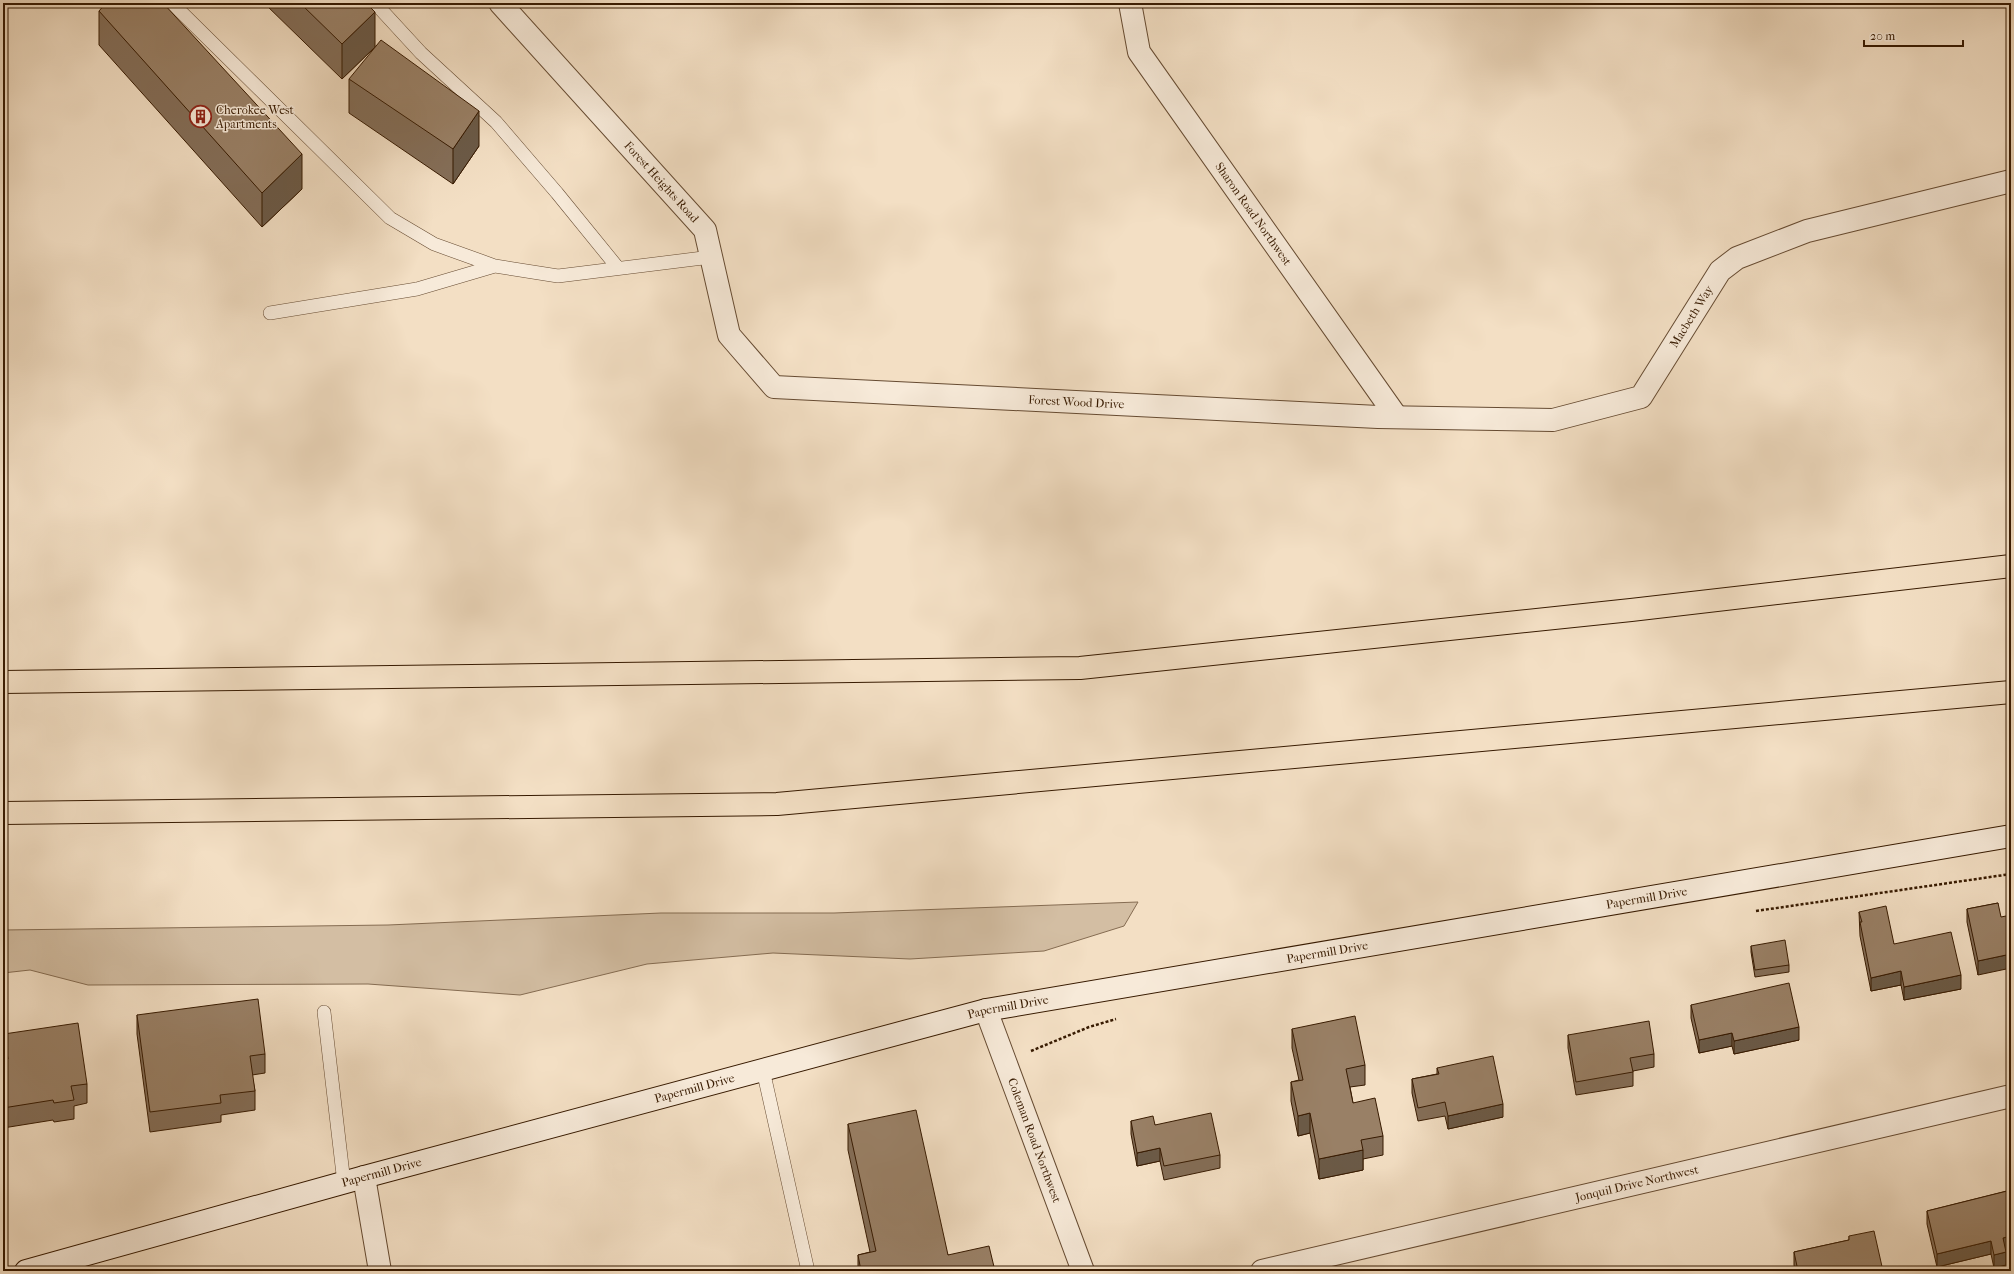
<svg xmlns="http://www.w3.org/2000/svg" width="2014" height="1274" font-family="'IM FELL French Canon',serif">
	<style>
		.green { fill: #d3bea3; stroke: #856c52 }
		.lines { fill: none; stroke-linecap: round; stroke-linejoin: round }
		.service-casing { stroke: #664b32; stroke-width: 14 }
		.minor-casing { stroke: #664b32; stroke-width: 24 }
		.tertiary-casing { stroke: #664b32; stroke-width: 24 }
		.secondary-casing { stroke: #371a01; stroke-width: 24 }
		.motorway-casing { stroke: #371a01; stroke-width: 24 }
		.path { stroke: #371a01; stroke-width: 2.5; stroke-dasharray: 3 2; stroke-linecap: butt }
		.service { stroke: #f7ead9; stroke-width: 13 }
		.minor { stroke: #f7ead9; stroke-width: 22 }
		.tertiary { stroke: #f7ead9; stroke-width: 22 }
		.secondary { stroke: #f7ead9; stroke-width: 22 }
		.motorway { stroke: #f3dfc4; stroke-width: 22 }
		.wall { fill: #846e58; stroke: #371a01 }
		.shaded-wall { fill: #6b5a47; stroke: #371a01 }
		.building { fill: #998066; stroke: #371a01 }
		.labels { text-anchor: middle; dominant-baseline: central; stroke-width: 3; stroke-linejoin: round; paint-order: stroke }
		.poi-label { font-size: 12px; fill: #371a01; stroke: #f7ead9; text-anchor: start }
		.street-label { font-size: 12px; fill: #371a01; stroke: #f7ead9 }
	</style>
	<rect width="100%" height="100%" fill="#f3dfc4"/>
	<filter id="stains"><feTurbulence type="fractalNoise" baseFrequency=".005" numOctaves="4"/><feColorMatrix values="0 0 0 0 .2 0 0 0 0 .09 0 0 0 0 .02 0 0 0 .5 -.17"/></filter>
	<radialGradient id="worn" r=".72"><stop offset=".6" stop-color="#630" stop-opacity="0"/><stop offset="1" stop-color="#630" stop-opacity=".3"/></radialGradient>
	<path class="green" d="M1138 902 1124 926 1044 951 910 959 773 953 647 964 520 995 368 984 88 985 30 970 3 973V930L388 925 661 913H834Z"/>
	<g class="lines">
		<defs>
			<path id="service" d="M172 3 390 218 434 244 495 266 558 276 711 257
				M375 3 421 53 496 122 557 193 618 268
				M270 313 417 289 495 266
				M324 1012 344 1183
				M763 1070 808 1271"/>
			<g id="minor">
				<path id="s1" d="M500 3 705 230 729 335 774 387 1378 417 1553 420 1641 397 1720 271 1737 258 1807 231 2011 181"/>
				<path id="s2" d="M1130 3 1139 52 1396 416"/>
				<path d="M364 1177 380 1271"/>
				<path id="s3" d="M1262 1271 2011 1096"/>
			</g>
			<g id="tertiary">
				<path id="s4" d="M986 1010 1083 1271"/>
			</g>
			<g id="secondary">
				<path id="s5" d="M26 1271 364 1177 986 1010 2011 836"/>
			</g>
			<path id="motorway" d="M3 682 1080 668 1631 610 2011 566
				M3 813 777 804 2011 692"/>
		</defs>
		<use href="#service" class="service-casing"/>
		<use href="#minor" class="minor-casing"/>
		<use href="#tertiary" class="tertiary-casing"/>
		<use href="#secondary" class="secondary-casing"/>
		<use href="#motorway" class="motorway-casing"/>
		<path class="path" d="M1756 911 2011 874
			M1031 1051 1089 1027 1116 1019"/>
		<use href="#service" class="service"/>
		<use href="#minor" class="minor"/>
		<use href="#tertiary" class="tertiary"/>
		<use href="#secondary" class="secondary"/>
		<use href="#motorway" class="motorway"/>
	</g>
	<path class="wall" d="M264 3H366L375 47 342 79Z
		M99 11 302 189 262 227 99 45Z
		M349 79 479 146 453 184 349 113Z
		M1998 903 1978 975 1967 922V909Z
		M1859 912 1894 944 1961 989 1904 1000 1901 985 1871 991 1860 936Z
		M1751 946 1789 965V972L1755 977 1751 952Z
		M1691 1005 1799 1040 1734 1054 1732 1046 1699 1053 1691 1018Z
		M137 1015 265 1054V1073L252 1075 255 1091V1110L221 1115V1122L150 1132 137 1034Z
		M1292 1029 1365 1065V1085L1350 1087 1353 1103 1383 1136V1155L1363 1159V1170L1319 1179 1310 1133 1298 1136 1291 1101V1082L1299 1080 1292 1048Z
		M4 1034 87 1084V1103L74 1106V1119L54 1122 53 1120 3 1128V1060H5L4 1054Z
		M1568 1035 1654 1054V1067L1633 1071V1086L1576 1095 1568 1048Z
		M1437 1068 1503 1117 1448 1129 1445 1116 1418 1121 1412 1093V1079L1437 1074Z
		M1131 1121 1155 1125 1220 1155V1168L1164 1180 1160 1161 1137 1166 1131 1134Z
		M848 1124 948 1255 995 1271H858V1255L870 1252 848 1150Z
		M2011 1190 2006 1251V1265L1994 1268 1991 1254 1937 1267 1927 1224V1211Z
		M1849 1236 1883 1271H1795L1794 1265V1252L1849 1240Z"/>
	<path class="shaded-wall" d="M375 12V47L342 79V44Z
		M479 111V146L453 184V149Z
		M302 154V189L262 227V193Z
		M2011 954V968L1978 975V961Z
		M1901 971V985L1871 991V978Z
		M1961 975V989L1904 1000V987Z
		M1799 1027V1040L1734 1054V1041Z
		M1732 1033V1046L1699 1053V1040Z
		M1503 1104V1117L1448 1129V1116Z
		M1310 1113V1133L1298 1136V1116Z
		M1160 1148V1161L1137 1166V1153Z
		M1363 1150V1170L1319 1179V1159Z
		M2011 1236V1250L2003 1252V1238Z
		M1991 1241V1254L1937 1267V1254Z
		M2006 1252V1265L1994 1268V1255Z"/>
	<path class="building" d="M106 3H163L302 154 262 193 99 11Z
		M300 3H366L375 12 342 44Z
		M381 40 479 111 453 149 349 79Z
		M1998 903 2001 917 2011 915V954L1978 961 1967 909Z
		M1886 906 1894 944 1951 932 1961 975 1904 987 1901 971 1871 978 1860 922H1862L1859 912Z
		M1785 940 1789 965 1755 970 1751 946Z
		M1789 983 1799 1027 1734 1041 1732 1033 1699 1040 1691 1005Z
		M258 999 265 1054 250 1056 255 1091 220 1095 221 1103 150 1112 137 1015Z
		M1355 1016 1365 1065 1346 1069 1353 1103 1375 1098 1383 1136 1361 1140 1363 1150 1319 1159 1310 1113 1298 1116 1291 1082 1303 1080 1292 1029Z
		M1649 1021 1654 1054 1630 1058 1633 1072 1576 1082 1568 1035Z
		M78 1023 87 1084 71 1086 74 1100 54 1103 53 1100 3 1108V1060L8 1059 4 1034Z
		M1493 1056 1503 1104 1448 1116 1445 1102 1418 1108 1412 1079 1439 1074 1437 1068Z
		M916 1110 948 1255 989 1246 995 1271H861L858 1255 876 1251 848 1124Z
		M1211 1113 1220 1155 1164 1166 1160 1148 1137 1153 1131 1121 1153 1116 1155 1125Z
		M2011 1190V1236L2003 1238 2006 1252 1994 1255 1991 1241 1937 1254 1927 1211Z
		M1874 1231 1883 1271H1798L1794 1252 1849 1240V1236Z"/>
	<defs>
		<symbol id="building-ring" viewBox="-11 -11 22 22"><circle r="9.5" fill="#f7ead9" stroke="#8f2418" stroke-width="1.5"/><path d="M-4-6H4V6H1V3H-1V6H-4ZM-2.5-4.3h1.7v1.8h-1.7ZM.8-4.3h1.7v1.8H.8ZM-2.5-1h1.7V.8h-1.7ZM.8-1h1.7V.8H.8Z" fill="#8f2418"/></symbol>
	</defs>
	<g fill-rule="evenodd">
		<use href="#building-ring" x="188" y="104" width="25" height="25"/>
	</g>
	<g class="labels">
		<g class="poi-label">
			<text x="216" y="110">Cherokee West<tspan x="216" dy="14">Apartments</tspan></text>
		</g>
		<g class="street-label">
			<text stroke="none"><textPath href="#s1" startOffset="241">Forest Heights Road</textPath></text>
			<text stroke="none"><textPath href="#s2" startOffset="248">Sharon Road Northwest</textPath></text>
			<text stroke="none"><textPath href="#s1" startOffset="1448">Macbeth Way</textPath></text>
			<text stroke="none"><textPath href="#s1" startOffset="785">Forest Wood Drive</textPath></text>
			<text stroke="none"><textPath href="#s5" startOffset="1665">Papermill Drive</textPath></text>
			<text stroke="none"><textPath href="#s5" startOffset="1341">Papermill Drive</textPath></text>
			<text stroke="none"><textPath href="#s5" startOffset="1017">Papermill Drive</textPath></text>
			<text stroke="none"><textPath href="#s5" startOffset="693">Papermill Drive</textPath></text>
			<text stroke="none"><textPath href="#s4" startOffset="139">Coleman Road Northwest</textPath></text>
			<text stroke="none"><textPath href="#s5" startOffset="369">Papermill Drive</textPath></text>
			<text stroke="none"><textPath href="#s3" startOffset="385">Jonquil Drive Northwest</textPath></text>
		</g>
	</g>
	<rect width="2014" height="1274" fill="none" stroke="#f3dfc4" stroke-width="16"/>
	<rect x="4" y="4" width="2006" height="1266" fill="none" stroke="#371a01" stroke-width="2"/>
	<rect x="8" y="8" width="1998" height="1258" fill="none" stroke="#371a01"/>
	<path d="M1864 40v6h99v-6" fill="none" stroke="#371a01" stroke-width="2"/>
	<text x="1870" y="40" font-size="12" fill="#371a01" stroke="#f7ead9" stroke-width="3" paint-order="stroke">20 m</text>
	<rect width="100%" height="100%" filter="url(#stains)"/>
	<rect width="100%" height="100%" fill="url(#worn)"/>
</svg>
